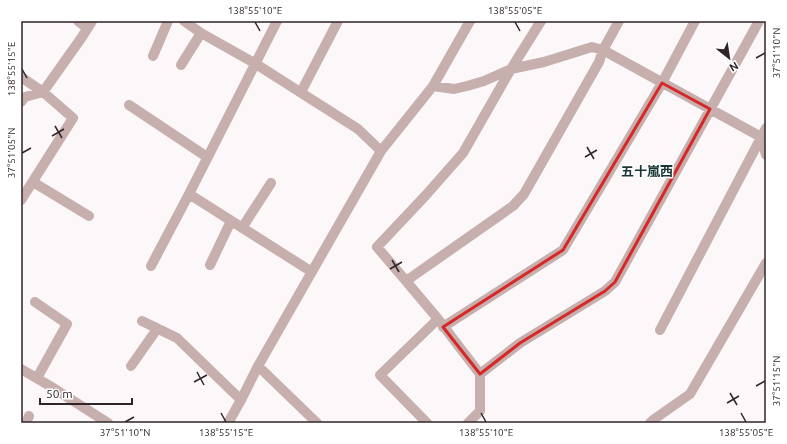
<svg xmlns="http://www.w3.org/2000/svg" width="787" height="444" font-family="Ubuntu,'Noto Sans JP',sans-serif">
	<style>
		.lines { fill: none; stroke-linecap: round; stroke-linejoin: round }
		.street { stroke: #c6afad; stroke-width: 10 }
		.marked { fill: none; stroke: #d62828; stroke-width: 3; stroke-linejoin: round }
		.ticks { fill: none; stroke: #2f2529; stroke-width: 1.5 }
		.labels { text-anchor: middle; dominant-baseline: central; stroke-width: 3; stroke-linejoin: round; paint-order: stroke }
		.neighbourhood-label { font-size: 13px; font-weight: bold; fill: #153632; stroke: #fff }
		.neatline { fill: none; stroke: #2f2529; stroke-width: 1.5 }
		.ticks-label { font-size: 10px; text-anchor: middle; fill: #2f2529 }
	</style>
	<rect width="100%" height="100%" fill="#fcf7f9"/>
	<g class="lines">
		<path class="street" d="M78 21 87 28
			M184 21 201 33 256 64 358 129 381 151
			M277 21 189 194 312 272
			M153 56 168 21
			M181 65 201 33
			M21 77 43 92 73 118 21 200
			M433 86 454 89 467 86 484 81 511 69 544 62 592 47 603 50 761 137 766 155
			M301 92 338 21
			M21 102 25 97 43 92 82 37 92 21
			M129 105 207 157
			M33 182 89 216
			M242 228 271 183
			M210 265 231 221
			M151 266 189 194
			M406 281 377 247 426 195 463 153 511 69 541 21
			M35 302 67 324 37 378
			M142 321 177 338 241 400
			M443 327 563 250 662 83 695 21
			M660 330 766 128
			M131 366 157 329
			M258 366 317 423
			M21 369 50 386 108 423
			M480 374 520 343 605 291 615 282 759 21
			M26 423 29 416
			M228 423 241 400 258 366 381 151 433 86 470 21
			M427 423 380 375 438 319
			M468 423 480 411V374L438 319 406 281 513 206 524 194 599 62 603 50 619 21
			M650 423 653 420 690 394 766 263"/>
	</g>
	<path class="marked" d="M662 83 710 109 615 282 605 291 520 343 480 374 443 327 563 250Z"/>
	<path class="ticks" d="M255 22 260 31M515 22 520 31M756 58 765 53M22 69 27 78M55 126 62 138M52 136 64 129M587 147 594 159M22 153 31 148M585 157 597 150M392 260 399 272M390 269 402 262M197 372 204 385M194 382 207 375M756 386 765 381M730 393 737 405M727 403 739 396M221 413 226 422M481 413 486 422M741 413 746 422M125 422 134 417"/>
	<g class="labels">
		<g class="neighbourhood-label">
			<text x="647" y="171">五十嵐西</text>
		</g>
	</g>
	<rect width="787" height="444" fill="none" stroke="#ffffff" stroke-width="44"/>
	<g transform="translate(729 58) rotate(150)" stroke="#ffffff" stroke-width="3" paint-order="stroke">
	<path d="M0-3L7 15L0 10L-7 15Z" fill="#2f2529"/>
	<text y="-6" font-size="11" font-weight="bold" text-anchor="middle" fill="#2f2529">N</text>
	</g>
	<path d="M40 398v6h92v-6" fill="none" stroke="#2f2529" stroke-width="2"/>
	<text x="46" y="398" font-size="12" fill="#2f2529" stroke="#ffffff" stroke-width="3" paint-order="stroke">50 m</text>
	<rect x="22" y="22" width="743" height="400" class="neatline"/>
	<g class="ticks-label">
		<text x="255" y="14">138°55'10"E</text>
		<text x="515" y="14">138°55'05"E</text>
		<text transform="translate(776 53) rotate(-90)" y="4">37°51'10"N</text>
		<text transform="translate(11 69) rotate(-90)" y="4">138°55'15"E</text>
		<text transform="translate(11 153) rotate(-90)" y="4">37°51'05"N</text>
		<text transform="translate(776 381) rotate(-90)" y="4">37°51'15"N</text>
		<text x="125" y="436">37°51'10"N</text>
		<text x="226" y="436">138°55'15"E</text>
		<text x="486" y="436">138°55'10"E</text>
		<text x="746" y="436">138°55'05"E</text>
	</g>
</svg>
